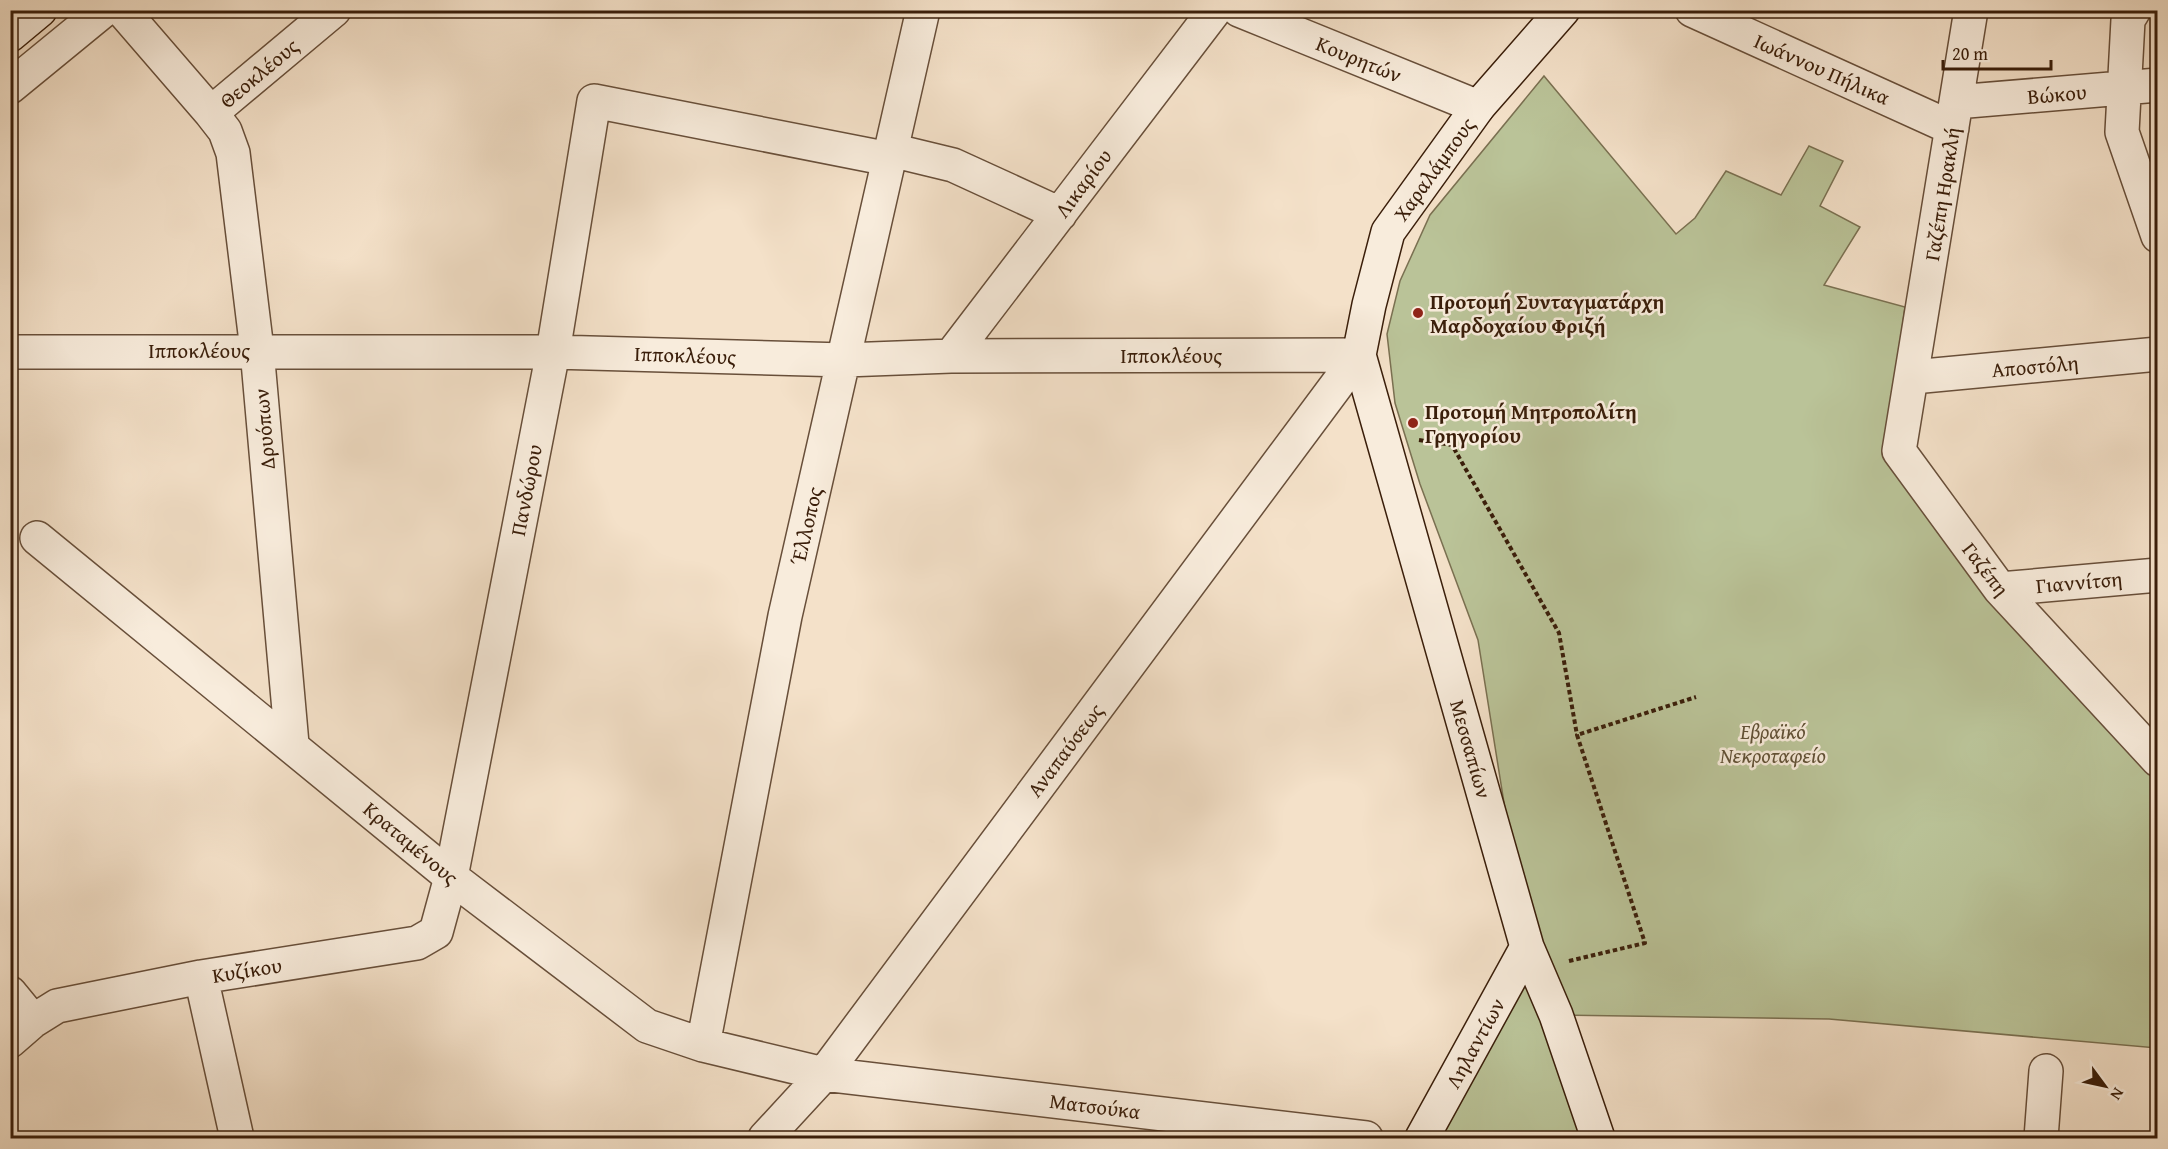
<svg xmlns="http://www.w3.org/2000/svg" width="2168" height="1149" font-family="'Gentium Book Plus',serif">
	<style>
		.green { fill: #bac398; stroke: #7a7051; stroke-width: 1.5 }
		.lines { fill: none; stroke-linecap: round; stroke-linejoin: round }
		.street-casing { stroke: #684f3a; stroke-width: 36 }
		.secondary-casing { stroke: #3a1e0a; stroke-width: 36 }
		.path { stroke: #3a1e0a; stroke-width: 4; stroke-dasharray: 4.5 3; stroke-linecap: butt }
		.street { stroke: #f8ecdc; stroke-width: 33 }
		.secondary { stroke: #f8ecdc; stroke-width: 33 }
		.poi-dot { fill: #8f2418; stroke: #f8ecdc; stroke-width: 2 }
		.labels { text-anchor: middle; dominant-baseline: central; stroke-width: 5; stroke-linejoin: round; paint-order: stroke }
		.street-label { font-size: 21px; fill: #3a1e0a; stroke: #f8ecdc }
		.poi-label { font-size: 21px; font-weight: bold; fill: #3a1e0a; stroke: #f8ecdc; text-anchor: start }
		.park-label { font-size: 21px; font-style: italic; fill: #605035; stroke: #f8ecdc }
	</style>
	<rect width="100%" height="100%" fill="#f4e1c9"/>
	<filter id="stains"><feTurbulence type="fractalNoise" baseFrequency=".00333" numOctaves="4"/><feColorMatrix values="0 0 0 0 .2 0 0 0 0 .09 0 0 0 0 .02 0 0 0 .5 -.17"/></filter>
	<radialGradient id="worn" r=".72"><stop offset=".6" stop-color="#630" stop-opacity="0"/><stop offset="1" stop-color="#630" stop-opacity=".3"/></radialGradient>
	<path class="green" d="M1544 76 1676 234 1695 218 1726 171 1781 195 1809 146 1843 161 1820 206 1860 227 1824 285 1905 307 1887 440 2157 762V1048L1829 1019 1557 1015 1598 1138H1422L1527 947 1478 640 1420 484 1395 403 1387 334 1400 281 1430 215Z"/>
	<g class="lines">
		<defs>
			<path id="street" d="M122 10 211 113 225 131 233 153 257 350 292 744
				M1239 10 1478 107
				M1692 10 1952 128
				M1971 10 1899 451 2000 589 2158 760
				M2134 10 2128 20 2122 132 2158 236
				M10 87 104 10
				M1956 102 2158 85
				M211 113 334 10
				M891 150 953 165 1060 214
				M10 352H553L845 360 951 356 1359 355
				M951 356 1215 10
				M1913 377 2158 354
				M37 538 451 877 647 1026 703 1045 824 1074 1366 1138
				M2000 589 2158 575
				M201 977 237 1138
				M10 993 33 1021
				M10 1041 33 1021 57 1006 201 977 417 943 436 932 451 877 553 352 594 101 889 159
				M703 1045 785 616 923 10
				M765 1138 824 1074 1359 355
				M2041 1138 2046 1071"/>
			<path id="secondary" d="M1563 10 1478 107 1388 232 1369 305 1359 355 1527 947 1556 1015 1598 1138
				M10 35 40 10
				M1422 1138 1527 947"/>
		</defs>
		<use href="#street" class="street-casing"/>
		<use href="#secondary" class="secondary-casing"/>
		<path class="path" d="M1419 440 1452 445 1559 633 1577 735
			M1569 961 1645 943 1577 735 1696 697"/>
		<use href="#street" class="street"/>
		<use href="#secondary" class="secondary"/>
	</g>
	<g class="poi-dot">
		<circle cx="1418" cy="313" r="6"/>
		<circle cx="1413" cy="423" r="6"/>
	</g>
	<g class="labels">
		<g class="street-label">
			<text transform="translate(1359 59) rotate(22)">Κουρητών</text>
			<text transform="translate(1822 69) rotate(24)">Ιωάννου Πήλικα</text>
			<text transform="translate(259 73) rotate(-40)">Θεοκλέους</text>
			<text transform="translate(2057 94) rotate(-5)">Βώκου</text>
			<text transform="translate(1434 169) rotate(-54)">Χαραλάμπους</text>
			<text transform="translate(1083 183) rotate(-53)">Λικαρίου</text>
			<text transform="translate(1942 194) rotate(-81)">Γαζέπη Ηρακλή</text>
			<text x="199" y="350">Ιπποκλέους</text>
			<text transform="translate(685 355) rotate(2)">Ιπποκλέους</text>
			<text x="1171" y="355">Ιπποκλέους</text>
			<text transform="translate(2035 366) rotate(-5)">Αποστόλη</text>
			<text transform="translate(264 429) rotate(-95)">Δρυόπων</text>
			<text transform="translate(526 490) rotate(-79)">Πανδώρου</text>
			<text transform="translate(806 526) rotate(-77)">Έλλοπος</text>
			<text transform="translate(1986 569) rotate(52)">Γαζέπη</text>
			<text transform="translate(2079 582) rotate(-5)">Γιαννίτση</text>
			<text transform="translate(1471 749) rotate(74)">Μεσσαπίων</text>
			<text transform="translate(1065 750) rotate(-53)">Αναπαύσεως</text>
			<text transform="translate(411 843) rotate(40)">Κραταμένους</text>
			<text transform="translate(247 970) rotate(-9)">Κυζίκου</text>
			<text transform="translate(1475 1043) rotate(-61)">Ληλαντίων</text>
			<text transform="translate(1095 1106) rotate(7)">Ματσούκα</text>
		</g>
		<g class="poi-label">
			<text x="1430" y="301">Προτομή Συνταγματάρχη<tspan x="1430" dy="24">Μαρδοχαίου Φριζή</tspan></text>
			<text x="1425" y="411">Προτομή Μητροπολίτη<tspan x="1425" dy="24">Γρηγορίου</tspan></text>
		</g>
		<g class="park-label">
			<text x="1773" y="731">Εβραϊκό<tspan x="1773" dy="24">Νεκροταφείο</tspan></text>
		</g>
	</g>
	<rect width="2168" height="1149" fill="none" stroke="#f4e1c9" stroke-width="36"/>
	<rect x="12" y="12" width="2144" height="1125" fill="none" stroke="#3a1e0a" stroke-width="3"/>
	<rect x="18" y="18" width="2132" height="1113" fill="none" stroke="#3a1e0a" stroke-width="1.5"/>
	<g transform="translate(2105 1086) rotate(123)" stroke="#f8ecdc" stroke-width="4.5" paint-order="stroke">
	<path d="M0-4.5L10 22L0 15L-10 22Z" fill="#3a1e0a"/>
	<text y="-9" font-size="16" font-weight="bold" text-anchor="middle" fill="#3a1e0a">N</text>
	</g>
	<path d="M1943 60v9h108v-9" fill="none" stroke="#3a1e0a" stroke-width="3"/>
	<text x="1952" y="60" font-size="18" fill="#3a1e0a" stroke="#f8ecdc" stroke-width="4.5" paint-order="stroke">20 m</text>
	<rect width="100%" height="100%" filter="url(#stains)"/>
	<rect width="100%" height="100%" fill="url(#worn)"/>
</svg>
